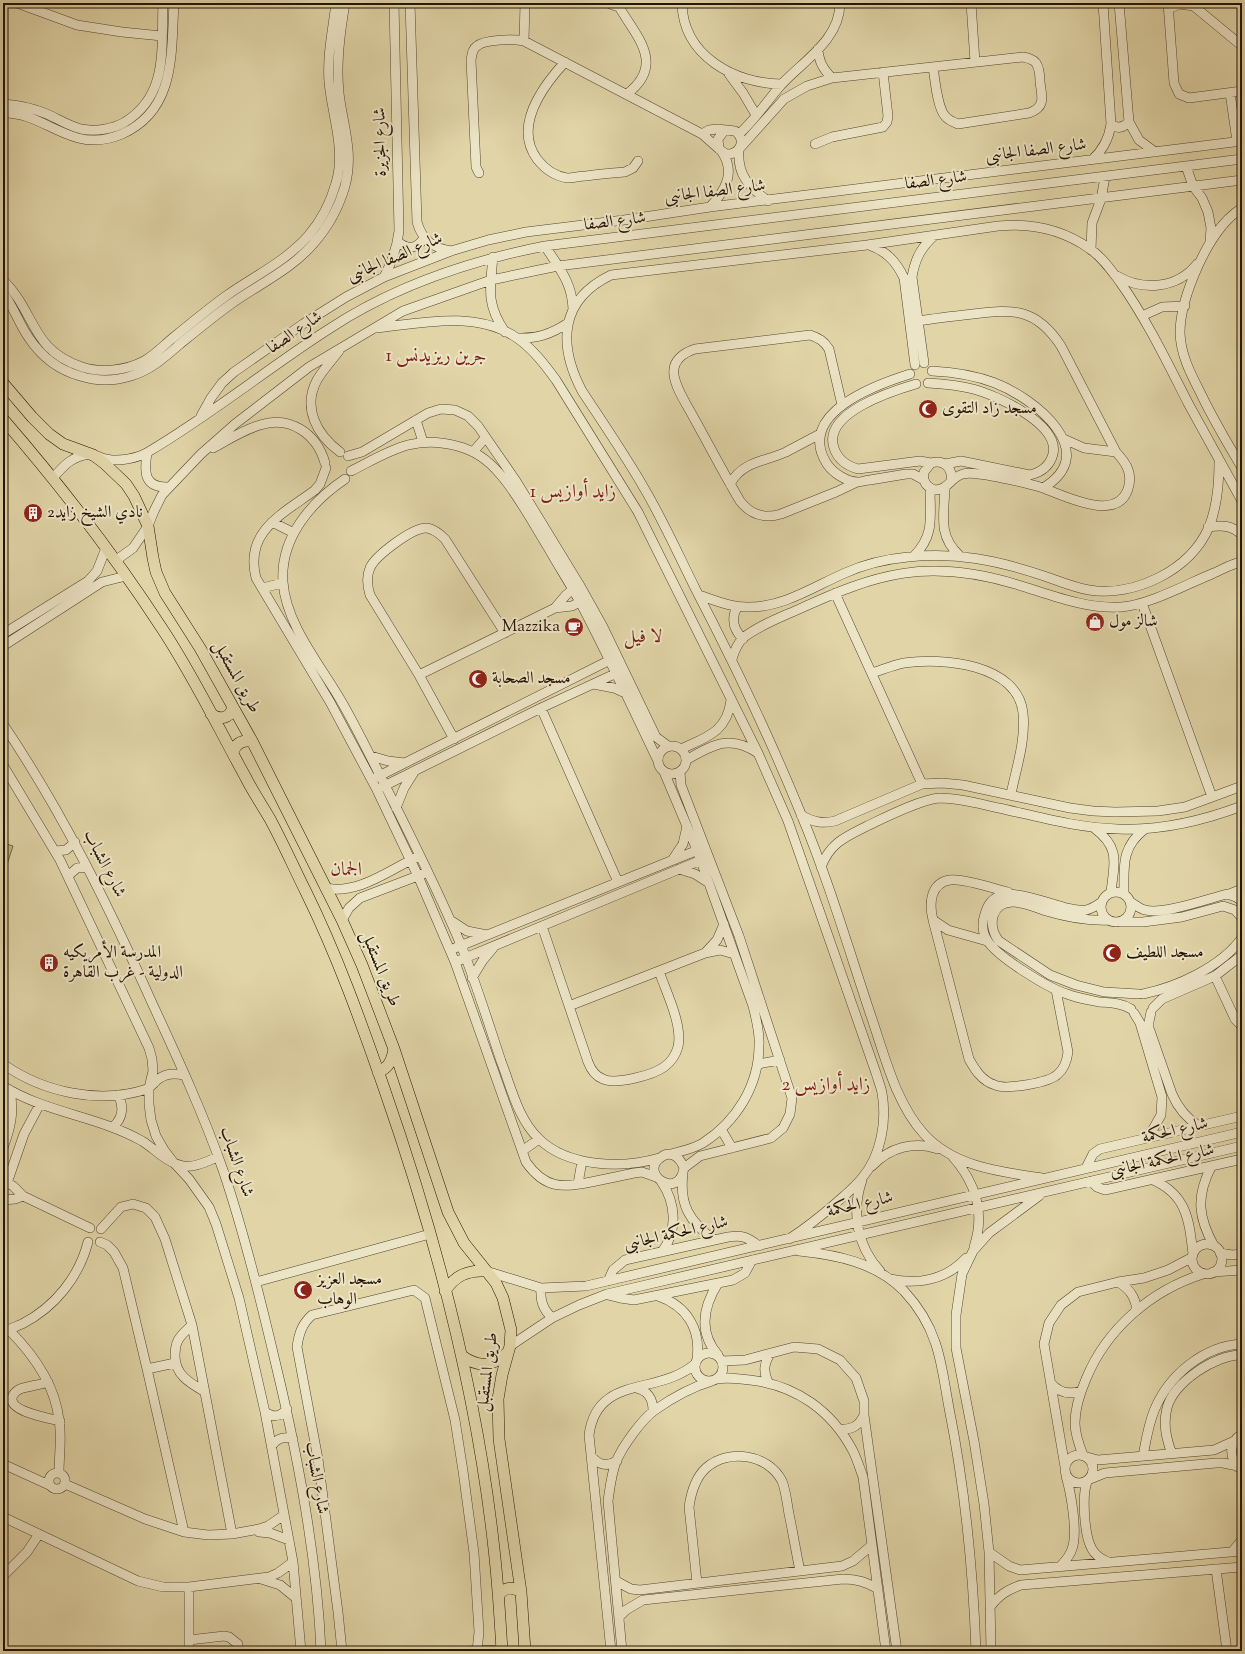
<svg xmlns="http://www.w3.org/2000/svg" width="1245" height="1654" font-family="'Sorts Mill Goudy',Amiri,serif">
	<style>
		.pitch { fill: #b9bb83; stroke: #6e6742 }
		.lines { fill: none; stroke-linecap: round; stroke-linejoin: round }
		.minor-casing { stroke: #53442c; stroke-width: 10 }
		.major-casing { stroke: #241302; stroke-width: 12 }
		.minor { stroke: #ece4c6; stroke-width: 9 }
		.major { stroke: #e1d5a8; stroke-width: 11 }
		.labels { text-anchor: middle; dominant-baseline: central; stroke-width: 4; stroke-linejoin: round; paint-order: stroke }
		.street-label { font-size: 17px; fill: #241302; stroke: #ece4c6 }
		.poi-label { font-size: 17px; fill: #241302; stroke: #ece4c6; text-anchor: start }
		.quarter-label { font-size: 19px; fill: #7a1f14; stroke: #ece4c6 }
	</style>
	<rect width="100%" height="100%" fill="#e1d5a8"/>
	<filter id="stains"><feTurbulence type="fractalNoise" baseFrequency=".005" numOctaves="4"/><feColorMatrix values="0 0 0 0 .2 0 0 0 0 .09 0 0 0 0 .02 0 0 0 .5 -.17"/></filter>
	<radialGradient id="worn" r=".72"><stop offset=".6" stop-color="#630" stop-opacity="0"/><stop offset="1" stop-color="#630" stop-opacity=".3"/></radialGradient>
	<path class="pitch" d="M3 843 13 846 3 877Z"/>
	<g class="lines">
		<defs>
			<path id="minor" d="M17 3 77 25 122 32 162 36
				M410 3 417 222C422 240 433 248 451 251
				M682 3C683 56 735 84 782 84
				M971 3 975 62
				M1119 3 1129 122 1139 140 1155 152
				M1168 3 1174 83 1179 94 1189 98 1242 91
				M1190 3 1242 46
				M610 4 619 7C638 38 665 65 627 94
				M1168 9 1180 4 1193 6
				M524 41 525 3
				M818 49C819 62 823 69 832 78
				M565 62C542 87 513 126 537 159 544 168 555 176 567 178 573 178 580 176 586 176 599 174 612 173 625 172L633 168 638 161
				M729 74 743 93 756 115
				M1230 93 1237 141
				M3 104C19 105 33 108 47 114 58 119 69 126 81 129 96 132 113 129 125 122 169 95 161 47 163 3
				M3 113C31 112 52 131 78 138 93 142 108 140 122 134 176 110 171 53 174 3
				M1111 124C1117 129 1123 128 1129 122
				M702 134 709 130 717 129 735 131C747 140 740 155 726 154L719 149 718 139 724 131
				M739 134C755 120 767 101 781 85 803 61 840 40 840 3
				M815 144 832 137 883 127 887 122 888 116 883 72
				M740 148 784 99 807 86 832 78 1023 57C1028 58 1033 59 1036 63 1040 69 1040 76 1040 82 1042 97 1046 107 1029 113L958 124C953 122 948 120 945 116 937 107 935 79 933 67
				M739 150C737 175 749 187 768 201
				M1092 160C1103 150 1109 139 1111 124L1103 3
				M1186 166 1193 186 1202 198 1208 212 1211 228 1210 242
				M479 173 476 167 471 60C472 55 472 49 477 46 485 39 514 39 524 41L702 134 719 149
				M710 207C725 191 736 173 722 152
				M1242 208C1221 221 1208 244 1198 266 1189 286 1180 311 1180 333 1181 357 1192 376 1202 396 1214 421 1228 444 1242 468
				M398 242C408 250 417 249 424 238
				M869 245C886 251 896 261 904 278L915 365
				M545 246C559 268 572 282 573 309
				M1091 250 1092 223 1101 199 1105 177
				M493 257C490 289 486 304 505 332
				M1117 276C1143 291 1177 289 1197 264
				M384 277C392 262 397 248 399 231L394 3
				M3 280C36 312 30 350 82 367 101 373 125 371 144 361 155 355 164 345 174 337 191 323 208 309 226 296 254 276 285 262 308 236 321 221 331 201 336 183 346 150 332 115 329 82 327 55 333 29 336 3
				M3 293C14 307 19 324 29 338 41 356 59 370 80 376 96 381 115 381 131 376 151 370 165 357 180 344 196 331 213 317 231 304 259 284 291 270 314 243 328 227 339 207 345 186 354 152 343 127 339 93 336 63 340 33 345 3
				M1142 316 1162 307 1185 306
				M918 321C937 318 955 316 973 314 1014 309 1036 308 1061 346L1116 452C1125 462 1132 471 1129 485 1121 525 1065 496 1043 488
				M377 328C421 323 477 310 517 338 533 349 545 365 556 380L638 512 758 753 788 821 876 1073C878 1080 881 1087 882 1093 887 1121 881 1156 862 1178 855 1187 845 1195 836 1203 821 1216 806 1228 789 1239
				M517 338C537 339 551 334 568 323
				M339 351C332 360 323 370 317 380 302 408 317 435 340 452
				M924 363 912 277C915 259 921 247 935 235
				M932 371C954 372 974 375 995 383 1034 398 1103 452 1043 488 1030 484 974 470 963 474 951 477 948 490 935 490 926 487 922 481 924 472L931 463C944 459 953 468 951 481
				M910 374C875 385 795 414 827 464 833 473 847 482 858 482 862 482 866 480 870 480 882 478 894 476 906 474H913L924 480
				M928 383C944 384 958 385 973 389 996 395 1060 424 1053 454 1050 466 1042 472 1030 475L961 461 945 464
				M916 384C892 391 822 413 834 448 838 460 847 466 858 469L920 461 931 463
				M842 405 829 349C824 341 819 338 810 335L695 349C683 353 672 361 674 375 676 390 688 406 695 420 710 447 724 474 740 501 751 515 764 519 781 514L836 492 857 482
				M201 416 211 398 222 383 234 372 303 324 346 297 384 277 451 251 488 240 526 232 624 220 710 207 1242 141
				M416 420 423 442
				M1064 439 1084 448 1116 452
				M213 448C228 440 243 430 260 425 290 415 317 434 325 463
				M473 452 485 438
				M147 453C144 472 144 488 168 487
				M348 456 362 452 428 413 441 409 455 410 468 416 478 426 516 481 579 584 603 627 656 737 668 746
				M326 468 320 484 315 490C283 514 244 531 256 578L330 702 377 790 418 876 455 962 526 1162C545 1189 562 1188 591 1182 606 1179 620 1176 634 1173L642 1172 656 1177
				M351 471C389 452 413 434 457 446 473 450 488 460 499 473 518 494 534 525 549 549 559 567 571 585 581 604 608 655 632 707 657 759
				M53 478C63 466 75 453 93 455 98 455 102 459 107 459 119 462 138 458 148 452 211 415 268 368 329 329 394 286 469 261 545 246L1242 159
				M345 479C311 502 280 538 283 582 286 626 323 668 344 706 363 740 380 776 398 811 420 855 442 900 461 945 476 983 488 1022 501 1061 511 1087 518 1119 539 1139 568 1167 622 1169 659 1158
				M730 484C743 461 764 462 786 452 797 446 809 440 820 434
				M945 488C944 515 938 536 959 555
				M272 522 294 533
				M1208 527C1222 525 1232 525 1242 535
				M914 556C935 535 930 516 930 488
				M115 561 133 548 148 526 154 511 162 495 201 454 235 424 309 367 403 311 491 280 558 266 1242 180
				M262 588 283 583
				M835 593 922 784
				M699 595C716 601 733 608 750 607 784 607 815 586 845 573 865 564 887 559 908 557 956 552 996 560 1041 575 1057 580 1072 587 1089 590 1134 597 1190 571 1209 527 1217 507 1219 484 1219 463
				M1142 603 1212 797
				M737 607C731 619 733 629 743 639
				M555 608 566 595 577 586
				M3 634 88 581 97 571 106 548
				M3 646 102 582 126 576
				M732 659C734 652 737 644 743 638 758 626 779 618 797 610 877 573 927 558 1015 584 1049 594 1084 609 1121 607 1149 605 1187 584 1214 573 1223 569 1233 563 1242 562
				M872 673C882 670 893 665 904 663 942 657 1018 664 1023 713 1026 740 1016 769 1011 794
				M419 675 555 608 572 606 584 600
				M593 684 614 688 625 693
				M541 708 618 882
				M3 724C63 813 109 907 153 1005 178 1059 203 1113 223 1170 244 1232 260 1297 275 1361 298 1456 317 1554 321 1651
				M454 739 419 675 370 595C367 585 366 577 370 568 375 556 413 527 427 528 434 529 440 534 445 539L505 633
				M658 760a14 14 0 1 1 28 0a14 14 0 1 1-28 0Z
				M681 749C707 737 727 732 731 700
				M371 756 388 761 405 763
				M686 760C713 745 729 734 758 753
				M3 765 60 860 149 1048 152 1059 153 1071 149 1088V1104L151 1120 156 1136 164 1150 174 1163 189 1179 209 1207 216 1224 239 1298 265 1412 293 1562 301 1651
				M664 772 697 850 753 1006C756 1019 760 1032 759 1045 759 1085 737 1121 703 1143 693 1149 682 1151 671 1154
				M680 772 681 785 739 936 792 1098 790 1114 783 1128 771 1138 700 1156 684 1168C679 1201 639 1174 660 1158 670 1149 680 1157 684 1168
				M377 777 614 658
				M380 788 541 708 621 671
				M396 808 404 788 414 772
				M801 815C813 822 822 824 835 821L922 784 942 783 963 785 1070 808 1093 811 1115 812 1158 811 1185 807 1242 786
				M1094 828C1121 848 1114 863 1111 892
				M55 851 66 850 75 842
				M673 859 683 844 687 826
				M821 867C830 843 845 837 867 826 884 818 921 799 940 798 960 798 980 804 999 808 1039 817 1078 828 1118 829 1162 831 1202 821 1242 806
				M679 869 695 874 709 883
				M68 876 77 868 87 867
				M325 888C357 895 388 871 415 858
				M1101 907a15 15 0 1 1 30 0a15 15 0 1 1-30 0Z
				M1124 893C1124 867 1121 847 1145 829
				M1227 895 1242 889
				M1102 902C1097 905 1092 909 1086 910 1057 914 997 870 985 914 982 922 982 932 987 940 997 957 1048 988 1067 994 1077 998 1089 1000 1099 1002 1111 1003 1122 1003 1131 1009
				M1132 903C1136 905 1140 909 1145 910 1163 915 1207 899 1227 894L1236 897 1242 901
				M342 920 349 908 360 898 423 874
				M450 920 467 931 487 935
				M933 920 969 1059C975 1070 982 1081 995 1085 1006 1090 1049 1083 1058 1074 1065 1068 1067 1060 1068 1052L1056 990
				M1108 920C1087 921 1066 917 1046 911 1036 908 1024 902 1013 902 991 902 987 926 999 941L1050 975 1076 985 1104 992 1139 994
				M1120 922H1143L1182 917 1223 906 1235 910 1242 918
				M542 926 588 1062C591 1070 595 1076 603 1079 616 1085 653 1075 664 1067 671 1062 676 1054 678 1047 683 1025 666 992 659 971
				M987 941 948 930 933 920C929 904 930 883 950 880 963 878 995 889 1008 892
				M455 948 703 848
				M705 953 717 940 724 924
				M460 960 706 858
				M1215 976 1235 1019 1242 1026
				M472 978 483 960 493 948
				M1143 994C1177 987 1221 967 1242 938
				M569 1006 705 953 720 950 734 954
				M1153 1008 1162 999 1215 976 1242 955
				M1151 1012 1149 1022V1028L1172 1094C1178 1108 1186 1118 1199 1126
				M1134 1013 1140 1023 1162 1097 1161 1115 1152 1131 1146 1138
				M3 1064C43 1092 99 1105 147 1089 151 1087 153 1084 156 1081 165 1073 174 1073 185 1075
				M758 1064 780 1060
				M3 1086C46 1113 98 1116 142 1141 155 1149 167 1163 183 1166 195 1168 207 1161 218 1157
				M113 1127C123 1118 124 1106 118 1095
				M721 1129 732 1148
				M3 1148C11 1126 14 1114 10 1090
				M522 1151 539 1139
				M953 1157C976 1183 985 1214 974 1247
				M872 1166C890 1147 914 1141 938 1149
				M1211 1167C1196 1197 1198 1217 1214 1246
				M1086 1168 1093 1154 1100 1149 1242 1116
				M683 1174C679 1205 690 1222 714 1240
				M1042 1178C1001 1172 954 1167 924 1134 895 1102 884 1053 870 1013 848 947 828 879 801 814 770 738 734 663 696 590 679 556 663 520 644 488 625 455 603 423 582 391 558 345 559 300 611 275L867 245 998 226C1031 223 1062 229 1090 249 1102 257 1111 270 1120 282 1147 320 1167 362 1188 403 1206 436 1224 468 1242 501
				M862 1180C851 1212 857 1246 880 1271
				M1153 1180C1187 1195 1189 1220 1193 1254
				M3 1181 13 1186 23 1196 90 1228
				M661 1181C676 1203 678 1230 662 1252
				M1091 1181 1097 1187 1105 1190 1242 1159
				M7 1183 24 1134 40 1104
				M578 1184 582 1161
				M3 1200 15 1199 23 1196
				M101 1229 121 1207 133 1204 146 1208 155 1217 165 1239 192 1325 232 1534
				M100 1242 107 1245 114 1252 123 1268 147 1369 184 1532
				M1192 1259a15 15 0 1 1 30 0a15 15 0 1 1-30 0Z
				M799 1251C837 1255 875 1262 904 1291 917 1305 929 1324 935 1342 942 1361 945 1387 949 1408 965 1488 973 1569 976 1651
				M1220 1253 1232 1255 1242 1254
				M486 1271 541 1288 586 1286 1242 1132
				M1213 1272 1242 1270
				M890 1279C918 1285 946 1280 966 1258
				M608 1281 613 1270 625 1260 728 1237C743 1235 747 1237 759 1246
				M256 1282 430 1234
				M1118 1282C1130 1289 1135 1297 1137 1310
				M718 1283C703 1307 698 1332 718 1355
				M541 1288C540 1301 543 1309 552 1318
				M608 1295 620 1298 634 1300 733 1280 745 1273 752 1260
				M658 1296C687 1306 701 1329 697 1359
				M192 1325C188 1329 184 1332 181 1336 176 1341 175 1349 175 1356 175 1375 190 1383 205 1392
				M4 1330C11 1330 16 1326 22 1324 55 1307 79 1277 88 1242
				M9 1330C34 1355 55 1384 59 1420 62 1437 59 1456 59 1473
				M510 1346 552 1318 579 1305 607 1294 1242 1146
				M695 1367a14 14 0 1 1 28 0a14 14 0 1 1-28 0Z
				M722 1361 745 1360 794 1347 818 1349 840 1360 856 1378 864 1401V1415L897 1651
				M147 1369 175 1363
				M717 1379C728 1377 739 1379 750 1380 796 1385 832 1411 853 1451 857 1459 860 1469 863 1477L886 1651
				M48 1382C39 1385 29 1386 20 1389 16 1391 13 1393 12 1398 10 1412 49 1418 60 1421
				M768 1382C763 1371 764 1364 770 1354
				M1051 1383C1059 1393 1069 1395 1081 1391
				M636 1388C648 1391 653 1398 653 1411
				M265 1412C274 1418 280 1417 287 1409
				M839 1429C852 1430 859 1426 864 1415
				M272 1445C278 1438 284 1436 293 1439
				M1172 1454C1166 1438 1163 1424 1167 1408 1174 1382 1216 1354 1242 1355
				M1065 1469a14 14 0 1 1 28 0a14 14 0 1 1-28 0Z
				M1083 1455C1079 1445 1075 1434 1075 1423 1075 1407 1080 1393 1086 1379 1107 1328 1152 1290 1203 1274
				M591 1456C599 1465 606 1467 617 1461
				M1143 1456C1146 1441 1148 1426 1154 1411 1168 1376 1203 1346 1242 1344
				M1087 1457 1098 1460 1214 1450 1234 1441
				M3 1464 49 1485
				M1065 1467 1044 1344 1049 1323 1061 1305 1078 1292 1118 1282 1144 1278 1168 1270 1191 1258
				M1238 1467C1229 1456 1229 1442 1242 1434
				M49 1481a8 8 0 1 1 16 0a8 8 0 1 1-16 0Z
				M1090 1479 1105 1473 1216 1463H1223L1238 1466
				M1087 1482C1082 1495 1084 1536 1092 1549 1095 1555 1101 1559 1108 1562
				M65 1484 145 1519 184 1532 208 1535 232 1534 259 1529 268 1526 284 1515
				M3 1517 138 1581 163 1587H189L269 1577 278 1573 293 1562
				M259 1532 270 1533 289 1540
				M989 1552 1009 1566 1020 1570 1242 1551
				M1232 1552 1242 1540
				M1060 1567C1065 1561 1070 1556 1072 1549 1078 1533 1071 1493 1066 1476
				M1216 1569 1227 1651
				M3 1576 27 1552 39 1534
				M261 1579 280 1585 296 1598
				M616 1581 631 1589 640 1590 842 1566 853 1561 872 1545
				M697 1583 689 1507C691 1493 695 1478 706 1468 728 1448 768 1454 782 1481 786 1491 787 1503 789 1514 793 1533 796 1552 800 1571
				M189 1587V1651
				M990 1607C999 1595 1007 1590 1021 1585L1242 1567
				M619 1617 626 1610 643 1600 843 1579C857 1579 866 1582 878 1589
				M189 1640 224 1636 229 1637 238 1644
				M342 1651 338 1612 318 1459 297 1347C299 1333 302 1324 312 1315L414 1290 425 1298 455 1420 463 1471 474 1553 479 1632 477 1651
				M466 1651 502 1650
				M611 1651 589 1435C597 1374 658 1396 695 1364
				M622 1651 608 1501C610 1488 611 1475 616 1462 622 1447 642 1419 655 1410 672 1398 692 1387 712 1381
				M991 1651 989 1552 984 1504 974 1441 956 1348V1315L962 1274 973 1251 989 1233 1039 1196"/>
			<path id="major" d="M3 383 32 417 49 434 63 444 93 455 104 463 126 484 134 496 148 526 153 558 156 572 165 593 200 648 252 741 342 920 362 965 394 1049 448 1212 464 1243 496 1283 503 1298 511 1330 510 1346 502 1375 498 1399 499 1439 521 1592 525 1651
				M3 419C61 486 115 556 163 630 194 677 219 729 246 778 253 792 262 805 270 819 283 843 294 868 306 892 337 955 361 1022 384 1088 436 1237 477 1392 494 1549 498 1583 500 1617 502 1651
				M211 714C220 720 229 719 233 708
				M233 752C236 743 243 740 252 741
				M378 1072C389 1068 392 1060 394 1049
				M445 1291C455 1276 467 1270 485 1271
				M462 1356C479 1368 493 1367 508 1352
				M498 1596C504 1587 512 1586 521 1592"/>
		</defs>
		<use href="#minor" class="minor-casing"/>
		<use href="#major" class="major-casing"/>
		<use href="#minor" class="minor"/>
		<use href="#major" class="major"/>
	</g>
	<defs>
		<symbol id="mosque-disc" viewBox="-11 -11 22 22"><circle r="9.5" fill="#8f2418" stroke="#ece4c6"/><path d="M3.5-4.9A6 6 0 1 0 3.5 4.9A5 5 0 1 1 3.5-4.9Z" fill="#fff"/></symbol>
		<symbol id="building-disc" viewBox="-11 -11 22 22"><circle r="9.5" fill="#8f2418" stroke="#ece4c6"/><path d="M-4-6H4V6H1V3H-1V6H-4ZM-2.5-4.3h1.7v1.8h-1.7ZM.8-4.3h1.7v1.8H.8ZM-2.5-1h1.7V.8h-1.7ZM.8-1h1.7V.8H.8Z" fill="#fff"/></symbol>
		<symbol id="shop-disc" viewBox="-11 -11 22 22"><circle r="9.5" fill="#8f2418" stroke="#ece4c6"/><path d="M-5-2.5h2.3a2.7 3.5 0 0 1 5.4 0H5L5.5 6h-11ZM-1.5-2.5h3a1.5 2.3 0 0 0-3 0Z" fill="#fff"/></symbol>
		<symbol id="cafe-disc" viewBox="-11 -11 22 22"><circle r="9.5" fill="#8f2418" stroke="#ece4c6"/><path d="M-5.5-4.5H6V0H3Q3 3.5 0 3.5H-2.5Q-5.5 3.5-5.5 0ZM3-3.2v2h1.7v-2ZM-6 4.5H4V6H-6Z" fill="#fff"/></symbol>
	</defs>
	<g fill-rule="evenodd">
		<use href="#mosque-disc" x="917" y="398" width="22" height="22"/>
		<use href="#building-disc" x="22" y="502" width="22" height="22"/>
		<use href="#shop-disc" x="1084" y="611" width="22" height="22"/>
		<use href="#cafe-disc" x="563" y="616" width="22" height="22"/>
		<use href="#mosque-disc" x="467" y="668" width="22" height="22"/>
		<use href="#mosque-disc" x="1101" y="942" width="22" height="22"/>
		<use href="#building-disc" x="38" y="952" width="22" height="22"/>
		<use href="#mosque-disc" x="292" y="1279" width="22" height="22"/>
	</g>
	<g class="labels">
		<g class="street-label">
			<text transform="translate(381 142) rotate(-91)">شارع الجزيرة</text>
			<text transform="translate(1036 151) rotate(-7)">شارع الصفا الجانبى</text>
			<text transform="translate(936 181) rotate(-7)">شارع الصفا</text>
			<text transform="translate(715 192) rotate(-7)">شارع الصفا الجانبى</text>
			<text transform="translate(615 222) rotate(-7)">شارع الصفا</text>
			<text transform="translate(395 258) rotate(-23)">شارع الصفا الجانبى</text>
			<text transform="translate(295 333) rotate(-34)">شارع الصفا</text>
			<text transform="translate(236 677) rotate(61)">طريق المستقبل</text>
			<text transform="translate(104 864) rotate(63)">شارع الشباب</text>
			<text transform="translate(380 969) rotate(68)">طريق المستقبل</text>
			<text transform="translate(1175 1131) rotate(-13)">شارع الحكمة</text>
			<text transform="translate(1162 1161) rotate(-12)">شارع الحكمة الجانبى</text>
			<text transform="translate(236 1162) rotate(71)">شارع الشباب</text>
			<text transform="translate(860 1205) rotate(-13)">شارع الحكمة</text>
			<text transform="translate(676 1234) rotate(-13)">شارع الحكمة الجانبى</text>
			<text transform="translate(488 1372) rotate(-83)">طريق المستقبل</text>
			<text transform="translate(316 1478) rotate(80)">شارع الشباب</text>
		</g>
		<g class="poi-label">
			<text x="942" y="409">مسجد زاد التقوى</text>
			<text x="47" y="513">نادي الشيخ زايد2</text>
			<text x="1109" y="622">شالز مول</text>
			<text x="560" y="627" text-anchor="end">Mazzika</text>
			<text x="492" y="679">مسجد الصحابة</text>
			<text x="63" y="953">المدرسة الأمريكيه<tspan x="63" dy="20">الدولية - غرب القاهرة</tspan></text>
			<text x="1126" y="953">مسجد اللطيف</text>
			<text x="317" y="1280">مسجد العزيز<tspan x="317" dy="20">الوهاب</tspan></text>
		</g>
		<g class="quarter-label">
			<text x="436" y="356">جرين ريزيدنس 1</text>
			<text x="573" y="492">زايد أوازيس 1</text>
			<text x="643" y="637">لا فيل</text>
			<text x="346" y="870">الجمان</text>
			<text x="826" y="1085">زايد أوازيس 2</text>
		</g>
	</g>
	<rect width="1245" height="1654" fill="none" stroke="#e1d5a8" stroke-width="16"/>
	<rect x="4" y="4" width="1237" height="1646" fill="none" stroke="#241302" stroke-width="2"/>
	<rect x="8" y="8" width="1229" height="1638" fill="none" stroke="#241302"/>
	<rect width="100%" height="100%" filter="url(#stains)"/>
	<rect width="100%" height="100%" fill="url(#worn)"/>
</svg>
